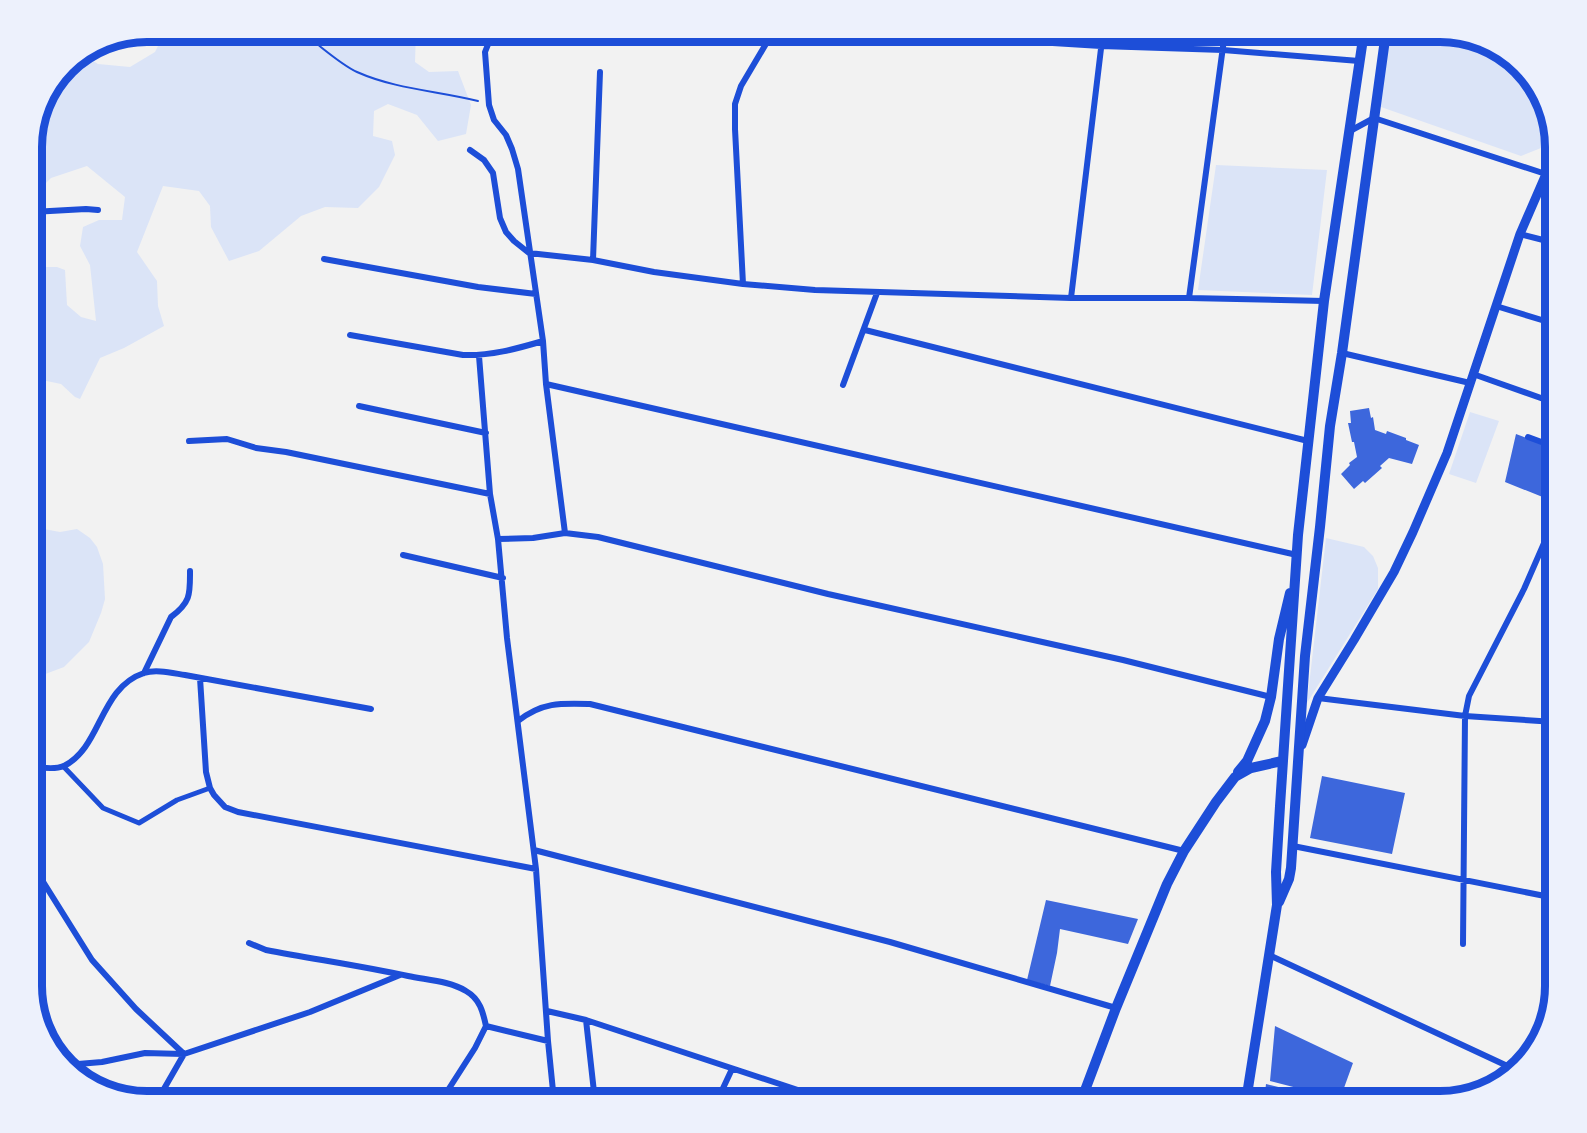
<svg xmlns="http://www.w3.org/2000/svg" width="1587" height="1133" font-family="'Roboto Condensed',sans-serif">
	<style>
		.green { fill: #dbe4f7 }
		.building { fill: #3d67dc }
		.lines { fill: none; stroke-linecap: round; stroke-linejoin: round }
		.path { stroke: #1d4ed8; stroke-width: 2 }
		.pedestrian { stroke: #1d4ed8; stroke-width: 5 }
		.minor { stroke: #1d4ed8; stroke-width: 6 }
		.tertiary { stroke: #1d4ed8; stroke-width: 9 }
		.secondary { stroke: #1d4ed8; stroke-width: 10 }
		.rim { fill: none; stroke: #1d4ed8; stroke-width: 8 }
	</style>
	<rect width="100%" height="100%" fill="#f2f2f2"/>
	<path class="green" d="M165 32H416L415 62 429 72 458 71 471 105 466 134 438 141 417 115 388 104 374 111 373 136 392 141 395 155 379 187 358 208 325 207 301 216 259 251 229 261 211 227 210 206 199 191 163 186 137 252 157 281 158 306 164 326 124 348 100 358 80 399 75 397 61 384 32 378V267H57L65 270 67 305 81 317 96 321 90 265 80 246 83 227 99 220H122L125 197 87 166 51 178 32 197V139L43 96 48 90 51 89C59 72 67 62 84 55L98 64 130 67 155 52Z
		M1390 32H1432L1514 60 1543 96 1551 128 1541 148 1521 156 1381 107 1378 104Z
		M1216 165 1327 170 1312 295 1198 290Z
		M1470 412 1499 421 1476 483 1449 474Z
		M33 527 60 532 77 529 90 538 97 547 103 564 105 599 101 613 89 642 64 667 32 679V529Z
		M1326 538 1364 547 1373 556 1378 568V589L1307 703Z"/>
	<path class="building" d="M1369 408 1371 418 1373 417 1375 430 1386 434 1387 431 1406 438V440L1419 445 1412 464 1389 458 1380 466 1382 468 1365 483 1363 481 1354 489 1341 474 1350 465 1349 463 1357 457 1354 442H1352L1348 423H1351L1350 411Z
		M1516 434 1555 449V502L1505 482Z
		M1322 776 1405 793 1392 854 1310 838Z
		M1046 900 1138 919 1128 944 1060 929 1057 953 1050 986 1027 980Z
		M1275 1026 1353 1063 1340 1099 1270 1081Z
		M1266 1084 1316 1096 1315 1101H1264Z"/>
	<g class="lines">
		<path class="path" d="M309 32 312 40C325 50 342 65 357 72 395 89 438 91 478 101"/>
		<path class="pedestrian" d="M32 686 43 687
			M63 766 103 808 139 823 177 800 210 788"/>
		<path class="minor" d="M493 32 485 52 489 105 494 120 506 135 512 149 518 169 543 341 546 384 565 533
			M872 32 1101 46 1223 50 1359 61
			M1350 131 1374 118 1555 177
			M470 150 484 160 493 173 500 218 506 232 514 241 529 253 593 260 654 272 743 284 815 290 1071 298H1189L1324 301
			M32 212 86 209 98 210
			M1520 234 1555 243
			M324 259 478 287 536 294
			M593 260 600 72
			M743 284 735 129V104L741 86 773 32
			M1071 298 1103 32
			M1189 298 1225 32
			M1496 306 1555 324
			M865 330 1308 441
			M350 335 463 355C490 356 516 349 543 341
			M1342 353 1470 383
			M479 356 490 494 498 539 507 638 536 869 548 1041 554 1101
			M1473 374 1555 403
			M546 384 1297 555
			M843 385 877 293
			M359 406 486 433
			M1528 437 1555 447
			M189 441 227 439 256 448 286 452 490 494
			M498 539 533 538 565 533 598 537 828 594 1123 660 1271 697
			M403 555 503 578
			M144 673 171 617C191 602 190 594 190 571
			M200 678 206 772 210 788 214 795 225 807 238 812 536 869
			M1318 698 1465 716 1555 722
			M518 721C542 702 561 703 590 704L1184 851
			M32 766C42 768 54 770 64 766 102 747 99 688 144 673 156 669 172 673 185 675L371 709
			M1293 846 1555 898
			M534 850 890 942 1116 1008
			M32 864 92 960 136 1009 184 1054
			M249 943 266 950C313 959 361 966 408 976 427 980 450 981 466 991 480 999 483 1012 486 1026L548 1041
			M1463 944 1465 716 1469 696 1524 589 1555 518
			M1269 955 1516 1070
			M547 1011 586 1020 831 1101
			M586 1020 595 1101
			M66 1065 102 1062 145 1053 183 1054
			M157 1101 184 1054 310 1012 400 975
			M441 1101 475 1048 486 1026
			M717 1101 732 1069"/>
		<path class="tertiary" d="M1302 745 1318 698 1354 640 1394 572 1413 532 1447 453 1520 234 1546 174 1555 155"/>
		<path class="secondary" d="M1238 772 1247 761 1265 721 1271 697 1279 639 1290 593
			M1279 902 1289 879 1291 868 1305 656 1320 527 1330 426 1342 353 1386 32
			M1081 1101 1116 1008 1167 884 1184 851 1216 802 1235 777 1251 768 1282 761
			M1246 1101 1277 905 1276 872 1280 806 1298 535 1324 301 1364 32"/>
	</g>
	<path d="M0 0H1587V1133H0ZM147 42H1440A105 105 0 0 1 1545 147V986A105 105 0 0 1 1440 1091H147A105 105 0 0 1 42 986V147A105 105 0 0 1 147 42Z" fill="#edf1fc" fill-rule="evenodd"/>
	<path class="rim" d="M147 42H1440A105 105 0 0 1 1545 147V986A105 105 0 0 1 1440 1091H147A105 105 0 0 1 42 986V147A105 105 0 0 1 147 42Z"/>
</svg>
